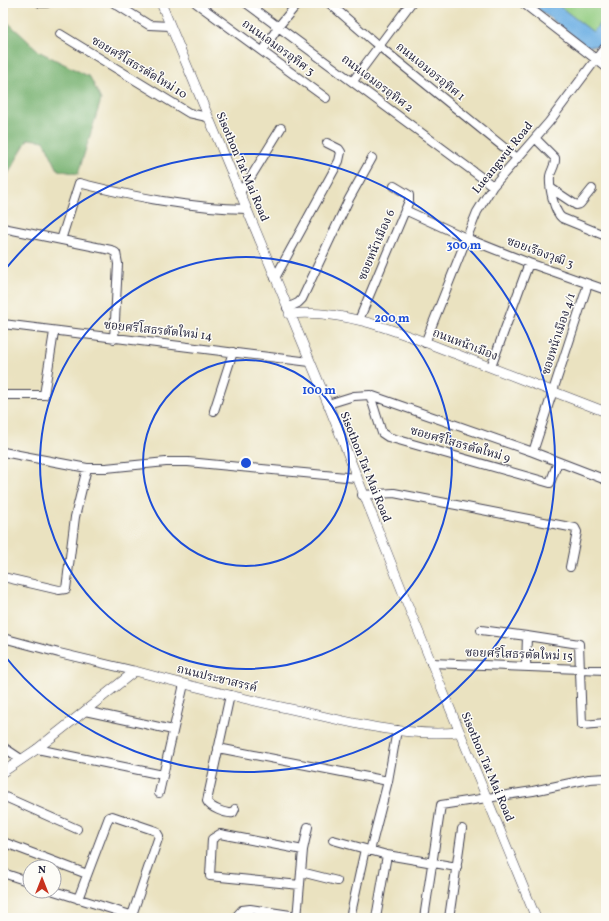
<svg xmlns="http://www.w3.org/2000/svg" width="609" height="921" font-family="Vollkorn,'Noto Serif Thai',serif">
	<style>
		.green { fill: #92cc80; stroke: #5a775e }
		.forest { fill: #75b06e; stroke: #4c6954 }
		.water { fill: #70b1e4; stroke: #496a90 }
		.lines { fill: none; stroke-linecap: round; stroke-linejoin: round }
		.minor-casing { stroke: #403f4f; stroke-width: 10 }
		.tertiary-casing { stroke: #403f4f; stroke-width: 10 }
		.minor { stroke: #fff; stroke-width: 8 }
		.tertiary { stroke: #fff; stroke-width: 9 }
		.ring { fill: none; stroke: #1d4ed8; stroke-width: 2 }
		.labels { text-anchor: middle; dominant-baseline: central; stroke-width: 3; stroke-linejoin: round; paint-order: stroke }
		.street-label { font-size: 12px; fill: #22223b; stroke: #fdfcf7 }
		.centre { fill: #1d4ed8; stroke: #fdfcf7; stroke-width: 2 }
		.ring-label { font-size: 12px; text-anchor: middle; font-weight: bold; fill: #1d4ed8; stroke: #fdfcf7; stroke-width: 3; stroke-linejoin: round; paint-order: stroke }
	</style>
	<rect width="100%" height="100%" fill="#fdfcf7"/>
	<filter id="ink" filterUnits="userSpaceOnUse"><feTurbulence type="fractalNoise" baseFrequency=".025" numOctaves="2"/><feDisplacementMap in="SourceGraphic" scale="8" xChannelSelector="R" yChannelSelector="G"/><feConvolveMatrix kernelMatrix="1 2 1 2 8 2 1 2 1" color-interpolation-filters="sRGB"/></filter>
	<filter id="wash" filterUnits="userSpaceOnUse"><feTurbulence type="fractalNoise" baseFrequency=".012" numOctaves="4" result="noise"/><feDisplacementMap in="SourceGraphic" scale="16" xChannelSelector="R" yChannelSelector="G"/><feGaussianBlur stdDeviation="0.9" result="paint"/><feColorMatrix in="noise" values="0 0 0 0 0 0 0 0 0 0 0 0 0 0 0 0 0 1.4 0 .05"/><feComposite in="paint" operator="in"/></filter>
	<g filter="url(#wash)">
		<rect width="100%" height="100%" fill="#eae2c0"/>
		<path class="green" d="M555 3H606V16L593 32Z"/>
		<path class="forest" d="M3 18 40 52 90 77 101 100 78 174 58 170 44 141 28 139 3 183Z"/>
		<path class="water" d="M530 3H555L593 32 606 16V35L598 46H587Z"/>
	</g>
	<g filter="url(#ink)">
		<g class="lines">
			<defs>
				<path id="minor" d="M40 3H47
					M114 3 149 25 170 26
					M196 3 326 98
					M246 3 493 186
					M329 3 374 42 517 158
					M523 3 606 67
					M60 34 189 113 207 117
					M263 51 278 27 298 3
					M353 81 411 3
					M535 138 555 158C556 165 551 170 550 176 549 187 554 212 562 218L606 236
					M552 189 576 205 580 204 592 189
					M240 192 249 180 281 128
					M405 210 466 238 529 263 606 290
					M3 228 111 250 116 253 118 264 114 339
					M61 240 79 183C135 197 189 208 247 209
					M275 278 339 161 341 152 339 149 327 143
					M287 308 298 303 302 299 349 199 372 158
					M359 320 409 201V195L394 186
					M3 324 310 362
					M425 343 477 212 493 186 549 122 606 46
					M491 367 529 263
					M3 395H44L54 332
					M370 395 382 433 388 437 550 483 558 462
					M328 404 354 396 370 395 533 452 606 480
					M214 411 233 352
					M3 452 87 468H106L166 462H188L356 478
					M533 452 588 284
					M362 495 394 493 575 528 577 532 570 567
					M3 577 59 590 66 589 75 517 87 468
					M481 630 527 636 526 667
					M527 636 579 644 582 725 606 723
					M3 638 59 653 135 671
					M431 663 606 670
					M230 695 207 801C210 808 226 814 233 813L235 809
					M85 711 173 730
					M3 747 21 759
					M218 748 388 781 397 730
					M37 749 163 775
					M159 793 184 684
					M3 796 77 829
					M333 840 387 855 457 867
					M3 842 87 874
					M370 851 388 781
					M301 872 337 881
					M3 873 30 882
					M300 885 210 876 212 839 220 834 303 850
					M54 891 140 918
					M78 899 109 817 112 816 156 831 159 836 131 918
					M235 918 242 910 250 909 297 916
					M297 918 303 850 308 827
					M350 918 365 849
					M376 918 387 855
					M424 918 441 805 533 791 589 779 606 778
					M449 918 462 829"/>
				<path id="tertiary" d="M161 3 328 404 413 618 536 918
					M289 314C346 308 403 334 456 354 506 373 556 393 606 412
					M3 772 37 749 135 671C190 686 245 699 300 711 351 723 406 737 459 732"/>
			</defs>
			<use href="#minor" class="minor-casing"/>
			<use href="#tertiary" class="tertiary-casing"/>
			<use href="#minor" class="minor"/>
			<use href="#tertiary" class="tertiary"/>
		</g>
	</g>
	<g class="ring">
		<circle cx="246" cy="463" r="103"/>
		<circle cx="246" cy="463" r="206"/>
		<path d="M4 271A309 309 0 1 1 4 655"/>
	</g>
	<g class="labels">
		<g class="street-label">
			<text transform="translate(278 48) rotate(36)">ถนนเอมอรอุทิศ 3</text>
			<text transform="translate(139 68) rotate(31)">ซอยศรีโสธรตัดใหม่ 10</text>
			<text transform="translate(430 72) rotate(39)">ถนนเอมอรอุทิศ 1</text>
			<text transform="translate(377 84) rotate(37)">ถนนเอมอรอุทิศ 2</text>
			<text transform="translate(503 158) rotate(-51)">Lueangwut Road</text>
			<text transform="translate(242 167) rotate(67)">Sisothon Tat Mai Road</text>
			<text transform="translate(377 245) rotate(-67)">ซอยหน้าเมือง 6</text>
			<text transform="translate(540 253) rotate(20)">ซอยเรืองวุฒิ 3</text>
			<text transform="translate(158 331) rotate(6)">ซอยศรีโสธรตัดใหม่ 14</text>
			<text transform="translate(559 334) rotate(-72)">ซอยหน้าเมือง 4/1</text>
			<text transform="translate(465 345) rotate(21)">ถนนหน้าเมือง</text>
			<text transform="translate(460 445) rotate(16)">ซอยศรีโสธรตัดใหม่ 9</text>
			<text transform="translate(365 467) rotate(68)">Sisothon Tat Mai Road</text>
			<text transform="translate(519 655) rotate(2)">ซอยศรีโสธรตัดใหม่ 15</text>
			<text transform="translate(217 679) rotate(14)">ถนนประชาสรรค์</text>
			<text transform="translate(487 767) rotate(67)">Sisothon Tat Mai Road</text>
		</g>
	</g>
	<circle cx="246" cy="463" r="6" class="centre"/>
	<g class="ring-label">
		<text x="464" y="249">300 m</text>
		<text x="392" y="322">200 m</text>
		<text x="319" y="394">100 m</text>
	</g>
	<rect width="609" height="921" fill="none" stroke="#fdfcf7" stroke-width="16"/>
	<g transform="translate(42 879)"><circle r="19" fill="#fdfcf7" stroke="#a5a5ac"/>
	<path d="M0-3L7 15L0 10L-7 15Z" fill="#c8321e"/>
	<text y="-6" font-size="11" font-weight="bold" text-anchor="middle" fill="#22223b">N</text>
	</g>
</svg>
